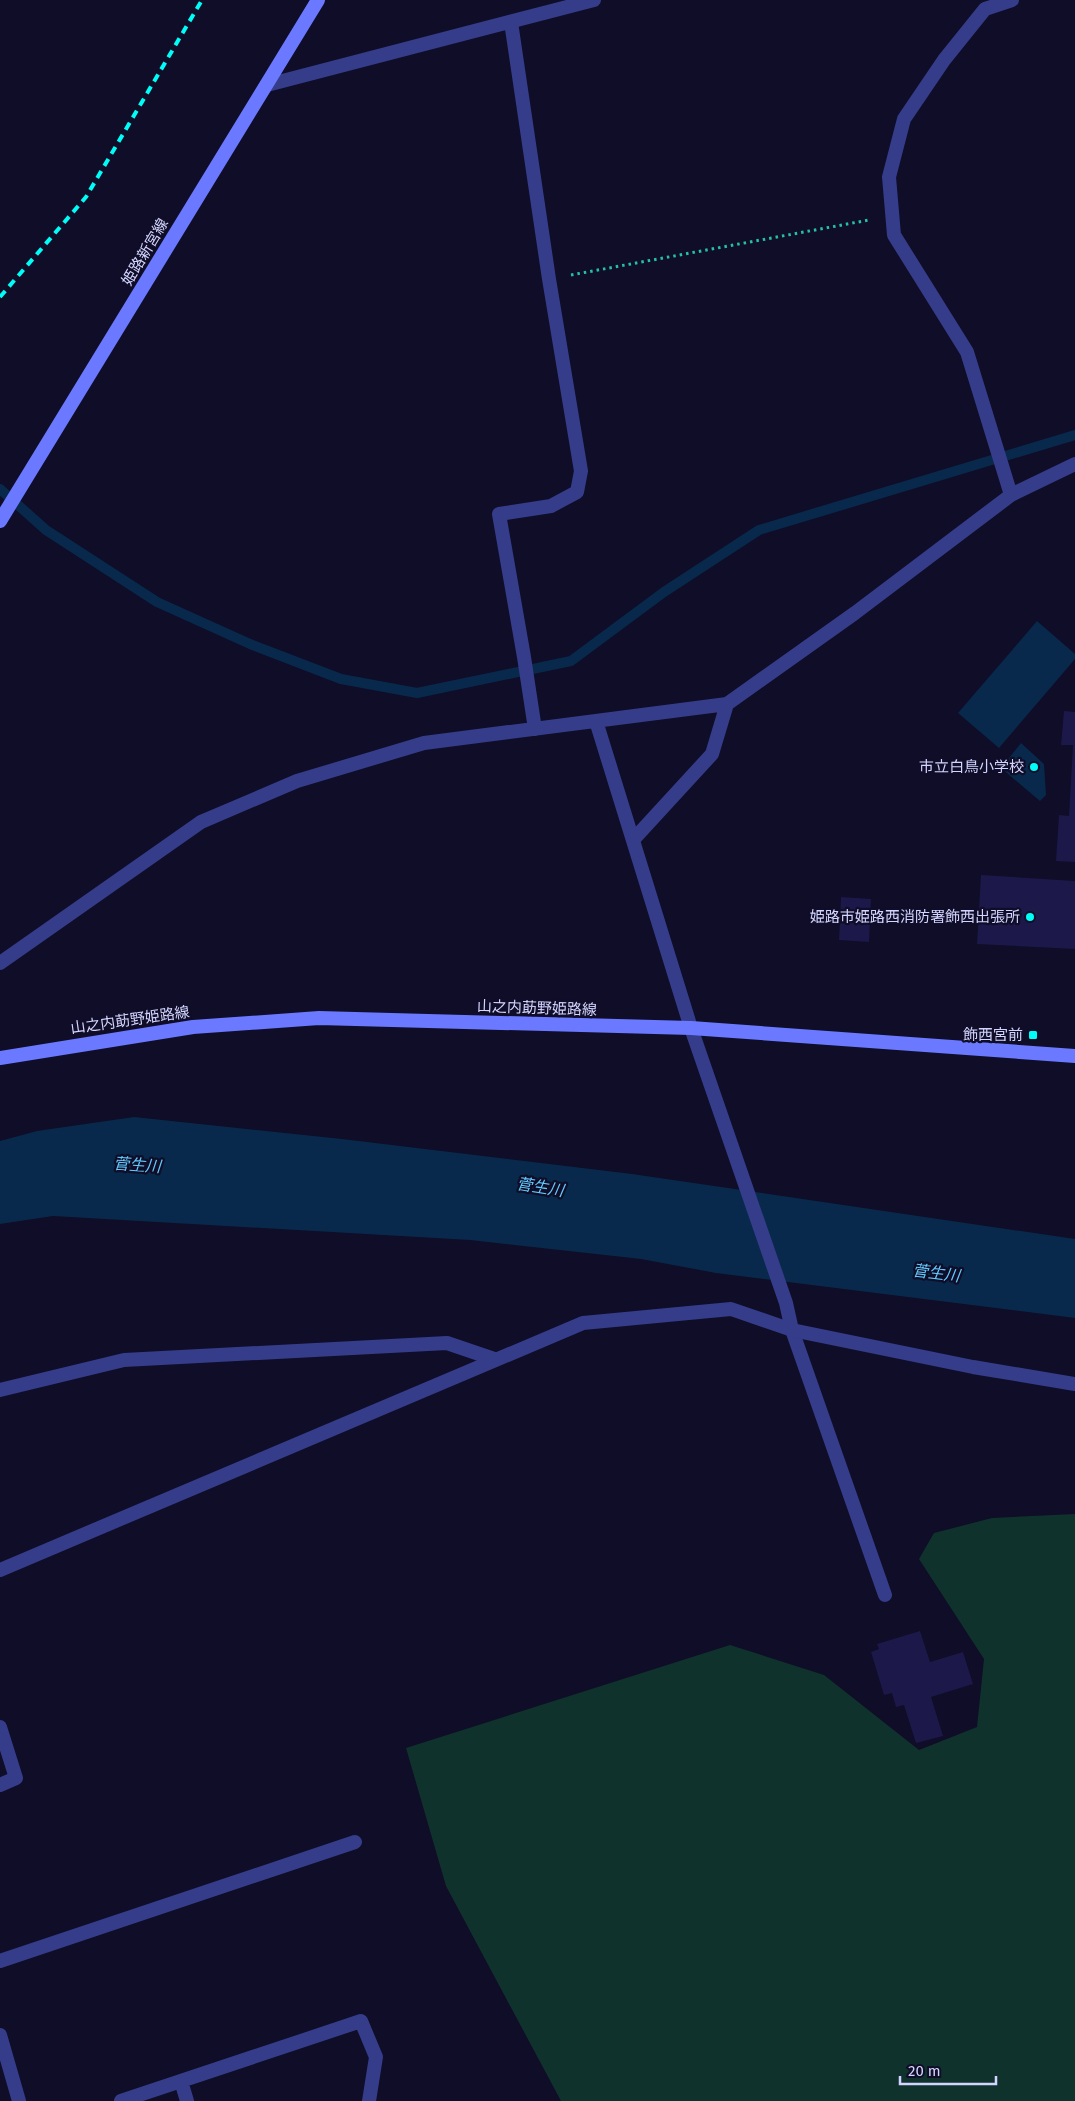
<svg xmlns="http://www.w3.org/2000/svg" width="1075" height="2101" font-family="'Fira Sans','Noto Sans JP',sans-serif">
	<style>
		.green { fill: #10322c }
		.water { fill: #08294b }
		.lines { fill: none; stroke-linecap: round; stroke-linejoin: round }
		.stream { stroke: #08294b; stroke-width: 10 }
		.building { fill: #1c184a }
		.path { stroke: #26c1a4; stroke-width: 3; stroke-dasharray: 2.5 4; stroke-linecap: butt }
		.service { stroke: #353c8a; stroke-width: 14 }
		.minor { stroke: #353c8a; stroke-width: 14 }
		.tertiary { stroke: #353c8a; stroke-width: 14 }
		.secondary { stroke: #6a79ff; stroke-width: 14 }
		.rail { stroke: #00fef8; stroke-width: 4; stroke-dasharray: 8 6; stroke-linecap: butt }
		.poi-dot { fill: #00fef8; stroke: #0f0d27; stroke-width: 2 }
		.labels { text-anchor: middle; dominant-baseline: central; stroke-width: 4.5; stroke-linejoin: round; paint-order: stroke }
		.street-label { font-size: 15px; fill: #d3d4ff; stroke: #0f0d27 }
		.poi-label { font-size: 15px; fill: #d3d4ff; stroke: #0f0d27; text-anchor: end }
		.water-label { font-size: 16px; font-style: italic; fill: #61caff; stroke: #0f0d27 }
	</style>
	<rect width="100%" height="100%" fill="#0f0d27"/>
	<path class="green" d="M1075 1514V2101H561L446 1886 406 1748 730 1645 824 1675 919 1750 977 1727 984 1659 919 1559 934 1533 992 1518Z"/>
	<path class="water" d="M1037 621 1075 654V659L999 748 958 713Z
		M1021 743 1044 764 1046 795 1040 801 1001 768Z
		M134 1117 342 1139 632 1174 1075 1239V1318L716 1273 641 1259 470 1240 53 1216 0 1224V1141L37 1131Z"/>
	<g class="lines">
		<path class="stream" d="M0 489 46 530 157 602 250 644 341 679 417 693 571 661 664 592 759 530 1075 435"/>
	</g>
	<path class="building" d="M1064 711 1075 712V862L1056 861 1059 815 1069 816 1073 745H1061Z
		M981 875 1075 881V949L977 944Z
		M841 897 871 899 869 942 839 940Z
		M920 1631 930 1662 963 1652 973 1684 931 1697 943 1736 916 1743 904 1705 896 1707 892 1693 884 1695 871 1652 879 1649 877 1644Z"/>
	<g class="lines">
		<path class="path" d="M571 275 869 220"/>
		<path class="service" d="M792 1330 885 1595"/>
		<path class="minor" d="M511 22 549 279 581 471 577 492 551 506 499 514 524 657 535 729
			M267 85 594 0
			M1011 495 967 352 894 235 889 177 904 119 944 60 985 9 1012 0
			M596 721 691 1028 786 1303 792 1330
			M633 840 712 754 727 704
			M0 963 201 822 297 781 424 743 727 704 855 613 1011 495 1075 464
			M0 1390 124 1360 447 1343 494 1359
			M0 1570 583 1323 731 1309 792 1330 973 1367 1075 1384
			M0 1727 16 1778 0 1785
			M0 1961 355 1842
			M181 2081 187 2101
			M121 2101 361 2021 376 2057 369 2101"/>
		<path class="tertiary" d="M0 2035 19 2101"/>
		<path class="secondary" d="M0 521 318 0
			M0 1058 193 1027 319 1018 691 1028 1075 1056"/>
		<path class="rail" d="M0 297 86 197 202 0"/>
	</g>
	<g class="poi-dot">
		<circle cx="1034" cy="767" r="5"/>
		<circle cx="1030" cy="917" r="5"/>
		<rect x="1028" y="1030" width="10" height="10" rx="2.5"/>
	</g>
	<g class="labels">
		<g class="street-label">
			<text transform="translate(145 252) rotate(-59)">姫路新宮線</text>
			<text transform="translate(537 1008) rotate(2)">山之内莇野姫路線</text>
			<text transform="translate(130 1020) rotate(-8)">山之内莇野姫路線</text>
		</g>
		<g class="poi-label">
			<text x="1024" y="767">市立白鳥小学校</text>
			<text x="1020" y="917">姫路市姫路西消防署飾西出張所</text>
			<text x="1023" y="1035">飾西宮前</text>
		</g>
		<g class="water-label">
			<text transform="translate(137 1165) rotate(4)">菅生川</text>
			<text transform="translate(540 1187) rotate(9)">菅生川</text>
			<text transform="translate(936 1273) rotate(7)">菅生川</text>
		</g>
	</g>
	<path d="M900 2076v8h96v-8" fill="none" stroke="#d3d4ff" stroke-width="2.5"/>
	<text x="908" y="2076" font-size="15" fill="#d3d4ff" stroke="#0f0d27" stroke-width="4" paint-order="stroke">20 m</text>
</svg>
